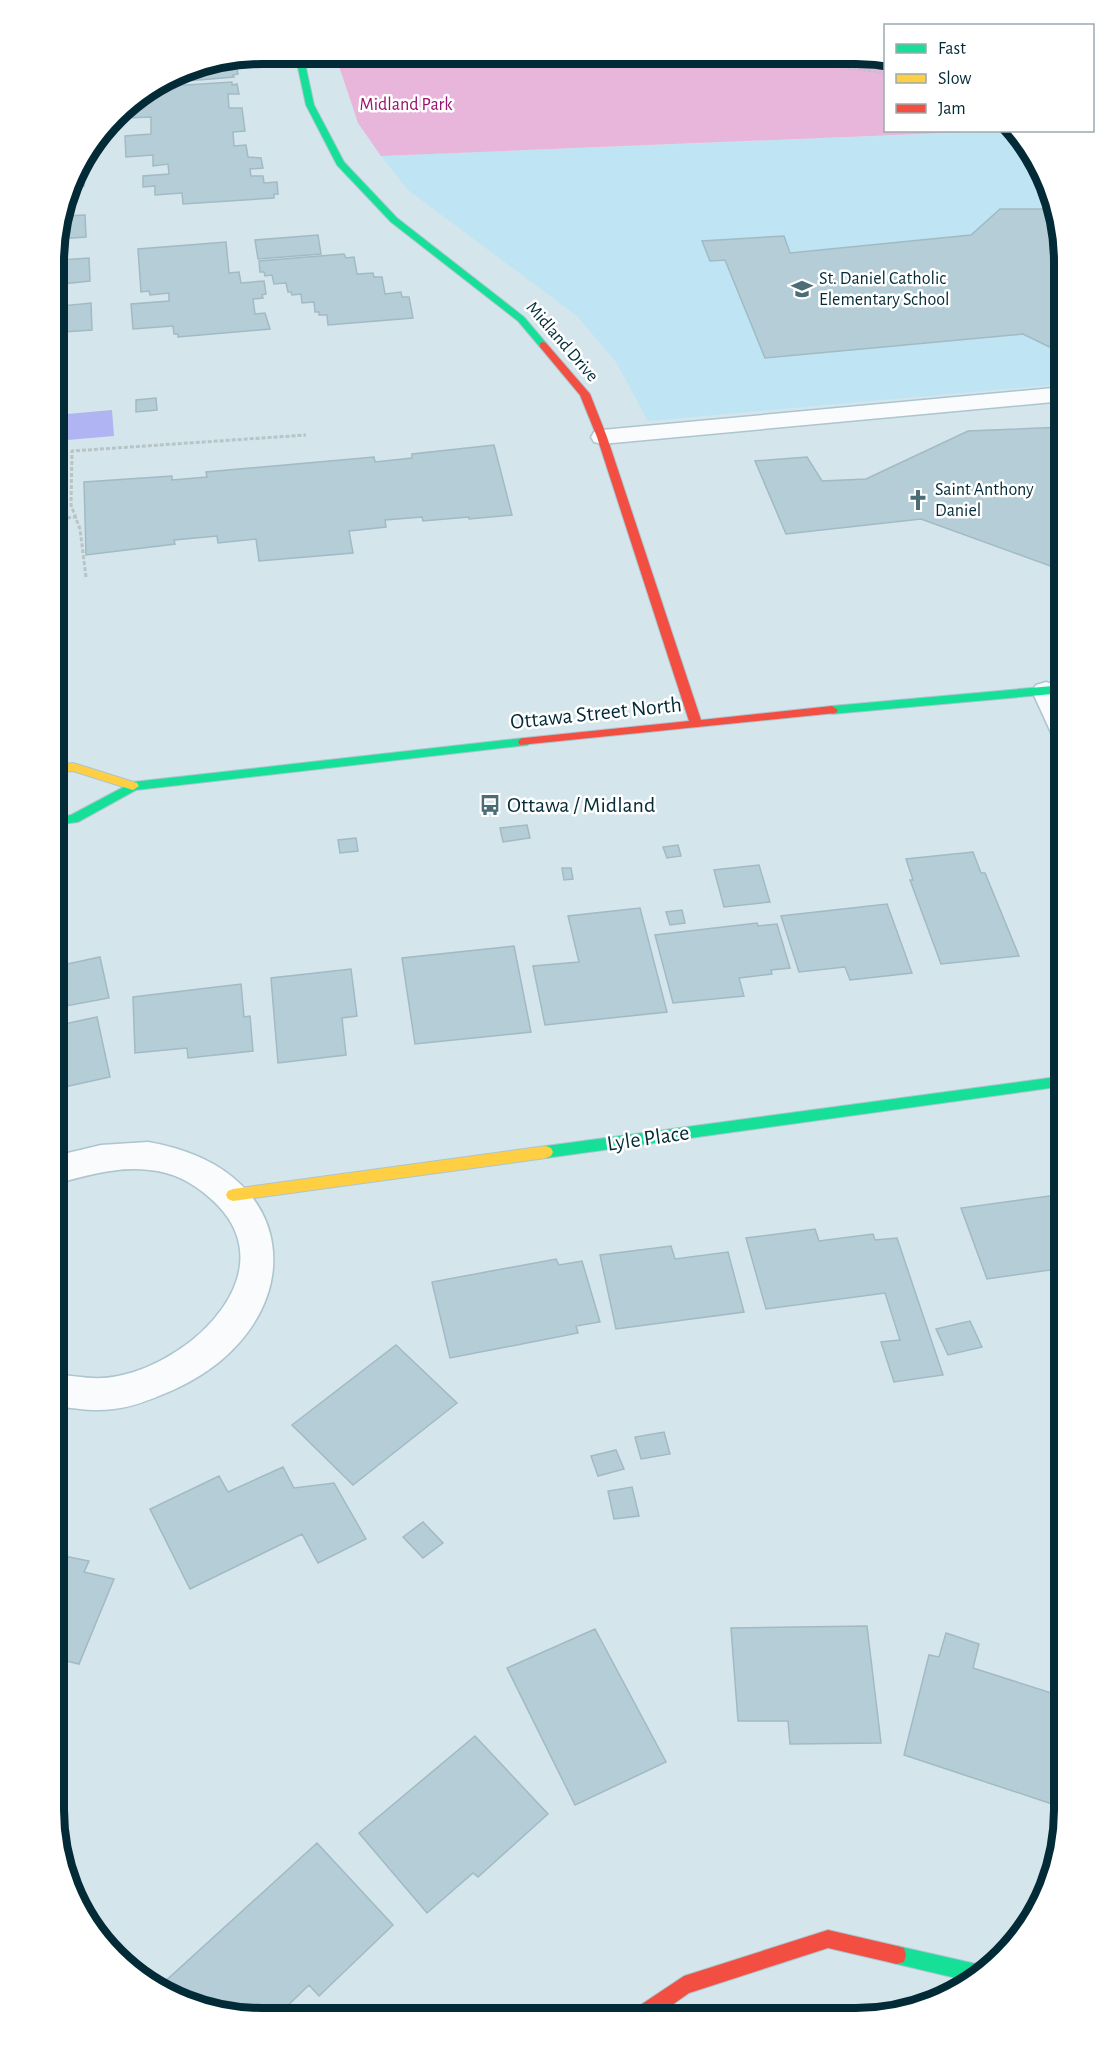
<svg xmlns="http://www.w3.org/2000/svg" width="1118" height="2072" font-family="'Alegreya Sans',sans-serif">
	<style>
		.built { fill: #bfe4f4 }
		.green { fill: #e8b5db }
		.water { fill: #b1b4f2 }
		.building { fill: #b4cdd7; stroke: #a1bac4; stroke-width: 1.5 }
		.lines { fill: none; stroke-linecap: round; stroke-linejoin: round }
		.lane-casing { stroke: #acc5cf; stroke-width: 3 }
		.street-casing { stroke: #acc5cf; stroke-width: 3 }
		.fast-casing { stroke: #acc5cf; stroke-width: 2 }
		.slow-casing { stroke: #acc5cf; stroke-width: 2 }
		.jam-casing { stroke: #acc5cf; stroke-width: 2 }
		.path-far1 { stroke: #b9c4c7; stroke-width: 2; stroke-dasharray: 3 2; stroke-linecap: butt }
		.path { stroke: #b9c4c7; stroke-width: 3; stroke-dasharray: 4 2; stroke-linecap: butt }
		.lane { fill: #f9fbfc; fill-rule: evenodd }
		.street { fill: #f9fbfc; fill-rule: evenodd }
		.fast { fill: #16e098; fill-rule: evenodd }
		.slow { fill: #ffcf43; fill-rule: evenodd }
		.jam { fill: #f24e42; fill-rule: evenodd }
		.labels { text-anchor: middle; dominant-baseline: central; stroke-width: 5; stroke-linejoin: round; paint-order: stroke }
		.far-park-label { font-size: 18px; fill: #96126e; stroke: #fff }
		.far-poi-label { font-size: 18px; fill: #022b37; stroke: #fff; text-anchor: start }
		.far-street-label { font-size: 18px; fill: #022b37; stroke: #fff }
		.street-label { font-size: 22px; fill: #022b37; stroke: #fff }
		.poi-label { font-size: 22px; fill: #022b37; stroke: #fff; text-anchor: start }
		.rim { fill: none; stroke: #022b37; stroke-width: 8 }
	</style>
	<rect width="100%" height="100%" fill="#d4e5ec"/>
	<path class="built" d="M1010 131 1053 196 1064 262V384L648 421 616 362 577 316 408 190 381 156Z"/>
	<path class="green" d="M335 54 885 58 886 130 993 131 381 156 358 123Z"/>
	<path class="water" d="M112 410 114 436 56 441V415Z"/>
	<path class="building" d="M225 61V65L236 64 238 74 233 75 234 77 162 83 183 70Z
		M232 82V85L237 84 239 94H228L229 108H242L245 131 233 132 234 146 246 145 248 157 261 158 263 168 250 169 251 176H263L264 183 277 182 278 194H274V198L183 204 182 193 155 195V186L143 187V176L169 174 168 164 153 166V155L126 157 125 136 151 134V117L126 118 125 106 137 98 149 97 148 91 155 87Z
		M78 167H83L84 186 71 187Z
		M1000 209H1055L1064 262V354L1023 334 765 358 725 260 710 261 702 241 784 236 790 253 971 235Z
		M85 215 86 237 59 239 60 260 89 258 90 281 62 284V306L91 303 92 330 63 332V345L56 346V235L62 216Z
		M318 235 321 254 258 259 255 240Z
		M226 242 229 273 239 272 241 283 264 281 266 294 262 295 263 298 253 299 255 314 265 313 270 329 178 337V334H174L173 326 133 329 131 304 169 301V293L150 295 149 291 141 292 138 249Z
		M344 254 346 258 354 257 357 274 373 273 374 277H382L385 294 401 292 402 297H409L413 318 328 325 327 315H319V312H315L314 302 302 303 301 294 292 295 291 292H288L286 283 274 284 272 275 265 276 264 272H260L259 261Z
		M156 398 157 410 136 412V400Z
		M1064 427V571L921 519 786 534 755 461 807 457 822 481 866 479 968 431Z
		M494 445 512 515 469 519V517L423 521 422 517 385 520 386 527 349 531 353 553 259 561 256 539 218 543 217 536 174 540 175 544 86 555 84 482 172 476V480L207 477 206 472 374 457 375 462 412 458V454Z
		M527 825 530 838 503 842 500 828Z
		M356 838 358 851 340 853 338 840Z
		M678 845 681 856 667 858 663 847Z
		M973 852 981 873H985L1019 956 941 964 910 880H913L906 859Z
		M759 865 770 902 724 907 714 870Z
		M562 868H571L573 879 564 880Z
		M887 904 912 973 850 980 845 967 799 972 781 916Z
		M640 908 667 1012 545 1025 533 966 579 962 568 916Z
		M682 910 685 923 670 925 666 912Z
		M757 923 758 926 777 924 790 968 771 970 772 974 739 978 744 996 673 1003 655 935Z
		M514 946 531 1032 415 1044 402 958Z
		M100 957 109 998 66 1006 58 966Z
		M351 969 357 1016 342 1018 346 1055 278 1063 271 978Z
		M241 984 244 1017 250 1016 253 1051 188 1058 187 1048 135 1053 133 997Z
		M97 1017 110 1077 55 1089V1026Z
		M1064 1194V1268L987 1279 961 1208Z
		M815 1229 819 1241 873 1234 875 1240 897 1238 943 1375 894 1382 881 1342 900 1340 885 1293 766 1309 746 1238Z
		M671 1246 675 1259 728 1252 744 1312 616 1329 600 1255Z
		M556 1259 559 1265 582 1261 600 1322 576 1326 578 1333 450 1358 432 1282Z
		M970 1321 982 1347 948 1355 936 1329Z
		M396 1345 457 1403 353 1485 292 1425Z
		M664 1432 670 1454 641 1459 635 1437Z
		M616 1450 624 1469 598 1476 591 1456Z
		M283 1467 294 1488 334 1483 366 1539 318 1563 302 1534 190 1589 150 1509 219 1476 228 1492Z
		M632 1487 639 1516 614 1519 608 1491Z
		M423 1522 443 1543 423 1558 403 1537Z
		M54 1554 89 1561 84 1572 114 1579 79 1664 54 1658Z
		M867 1626 881 1743 790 1744 788 1721H738L731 1628Z
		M595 1629 666 1762 575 1805 507 1668Z
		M946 1633 979 1644 973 1668 1064 1697V1745L1052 1804 904 1755 929 1655 939 1657Z
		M475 1736 548 1814 478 1877 473 1873 427 1913 359 1833Z
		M317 1843 393 1925 319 1996 309 1985 277 2016H235L182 2002 159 1987Z"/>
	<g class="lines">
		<defs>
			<path id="lane" d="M1064 387V401L602 444 594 442 591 437 594 432 602 430Z"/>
			<path id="street" d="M1046 682 1056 685 1064 699V741L1054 739 1032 691 1036 685Z
				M148 1142C314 1170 310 1334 166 1393 150 1400 132 1407 114 1409 93 1412 75 1408 54 1406V1374C76 1376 96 1381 118 1376 193 1362 291 1268 210 1198 192 1182 173 1172 149 1170 117 1166 85 1176 55 1184V1156L101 1145Z"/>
			<path id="fast" d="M295 54H303L314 105 344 162 397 218 524 317 546 343V347H540L518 321 391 222 337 165 306 105Z
				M1064 685V693L832 714 826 710 832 706Z
				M524 738 528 739 530 742 528 745 136 790 78 822 55 825V817L71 815 133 782Z
				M1064 1076V1086L546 1158 541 1156 539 1152 541 1148 546 1146Z
				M897 1946 981 1965 988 1968 973 1982 897 1964 890 1962 888 1955 890 1948Z"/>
			<path id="slow" d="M73 763 137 783 139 786 133 790 73 771 55 773V765Z
				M546 1146 551 1148 553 1152 551 1156 546 1158 233 1201 228 1199 226 1195 228 1191 233 1189Z"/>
			<path id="jam" d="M543 342 546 343 590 394 607 437 701 720 832 706 838 710 836 713 520 745 518 742 520 739 524 738 689 721 597 437 580 395 540 347V343Z
				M828 1930 897 1946 904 1948 906 1955 904 1962 897 1964 828 1948 689 1993 655 2017H631L633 2010 684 1976Z"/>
		</defs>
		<use href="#lane" class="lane-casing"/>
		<use href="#street" class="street-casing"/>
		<use href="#fast" class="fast-casing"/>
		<use href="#slow" class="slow-casing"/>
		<use href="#jam" class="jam-casing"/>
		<path class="path-far1" d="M759 57 886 73"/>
		<path class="path" d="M55 519 77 517
			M86 577 80 529 71 505 72 451 306 435"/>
		<use href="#lane" class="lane"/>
		<use href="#street" class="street"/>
		<use href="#fast" class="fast"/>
		<use href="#slow" class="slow"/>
		<use href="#jam" class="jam"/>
	</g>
	<defs>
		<symbol id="school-bare" viewBox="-9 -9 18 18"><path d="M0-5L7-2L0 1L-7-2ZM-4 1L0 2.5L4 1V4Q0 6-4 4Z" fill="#4c6c76" stroke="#fff" stroke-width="2.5" paint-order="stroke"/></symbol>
		<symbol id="church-bare" viewBox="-9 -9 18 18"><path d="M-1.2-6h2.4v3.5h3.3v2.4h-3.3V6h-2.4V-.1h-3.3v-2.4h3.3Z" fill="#4c6c76" stroke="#fff" stroke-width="2.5" paint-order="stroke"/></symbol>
		<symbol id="bus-bare" viewBox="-9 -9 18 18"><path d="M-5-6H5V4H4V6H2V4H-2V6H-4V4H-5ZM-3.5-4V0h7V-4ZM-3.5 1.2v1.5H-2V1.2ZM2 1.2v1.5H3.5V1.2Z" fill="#4c6c76" stroke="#fff" stroke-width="2.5" paint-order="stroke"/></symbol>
	</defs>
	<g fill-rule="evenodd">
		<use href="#school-bare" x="787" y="274" width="30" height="30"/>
		<use href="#church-bare" x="903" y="485" width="30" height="30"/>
		<use href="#bus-bare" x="475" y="790" width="30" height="30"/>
	</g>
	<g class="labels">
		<g class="far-park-label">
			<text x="406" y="105">Midland Park</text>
		</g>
		<g class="far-poi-label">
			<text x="819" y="279">St. Daniel Catholic<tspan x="819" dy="21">Elementary School</tspan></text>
			<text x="935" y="490">Saint Anthony<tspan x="935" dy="21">Daniel</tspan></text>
		</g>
		<g class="far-street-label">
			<text transform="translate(562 342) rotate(49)">Midland Drive</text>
		</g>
		<g class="street-label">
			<text transform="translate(596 713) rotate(-6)">Ottawa Street North</text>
			<text transform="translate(648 1138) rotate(-8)">Lyle Place</text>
		</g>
		<g class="poi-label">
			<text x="507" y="805">Ottawa / Midland</text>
		</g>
	</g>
	<path d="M0 0H1118V2072H0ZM262 64H856A198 198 0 0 1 1054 262V1810A198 198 0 0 1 856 2008H262A198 198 0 0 1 64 1810V262A198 198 0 0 1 262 64Z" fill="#fff" fill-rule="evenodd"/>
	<path class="rim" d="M262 64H856A198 198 0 0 1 1054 262V1810A198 198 0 0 1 856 2008H262A198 198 0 0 1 64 1810V262A198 198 0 0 1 262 64Z"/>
	<rect x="884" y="24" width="210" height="108" fill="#ffffff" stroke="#9aaaaf" stroke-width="1.5"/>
	<rect x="896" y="44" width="30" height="9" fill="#16e098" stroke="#9aaaaf" stroke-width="1.5"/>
	<text x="938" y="54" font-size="18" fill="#022b37">Fast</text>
	<rect x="896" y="74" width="30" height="9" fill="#ffcf43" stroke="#9aaaaf" stroke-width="1.5"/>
	<text x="938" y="84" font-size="18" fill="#022b37">Slow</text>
	<rect x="896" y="104" width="30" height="9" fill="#f24e42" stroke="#9aaaaf" stroke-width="1.5"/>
	<text x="938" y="114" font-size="18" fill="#022b37">Jam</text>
</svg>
